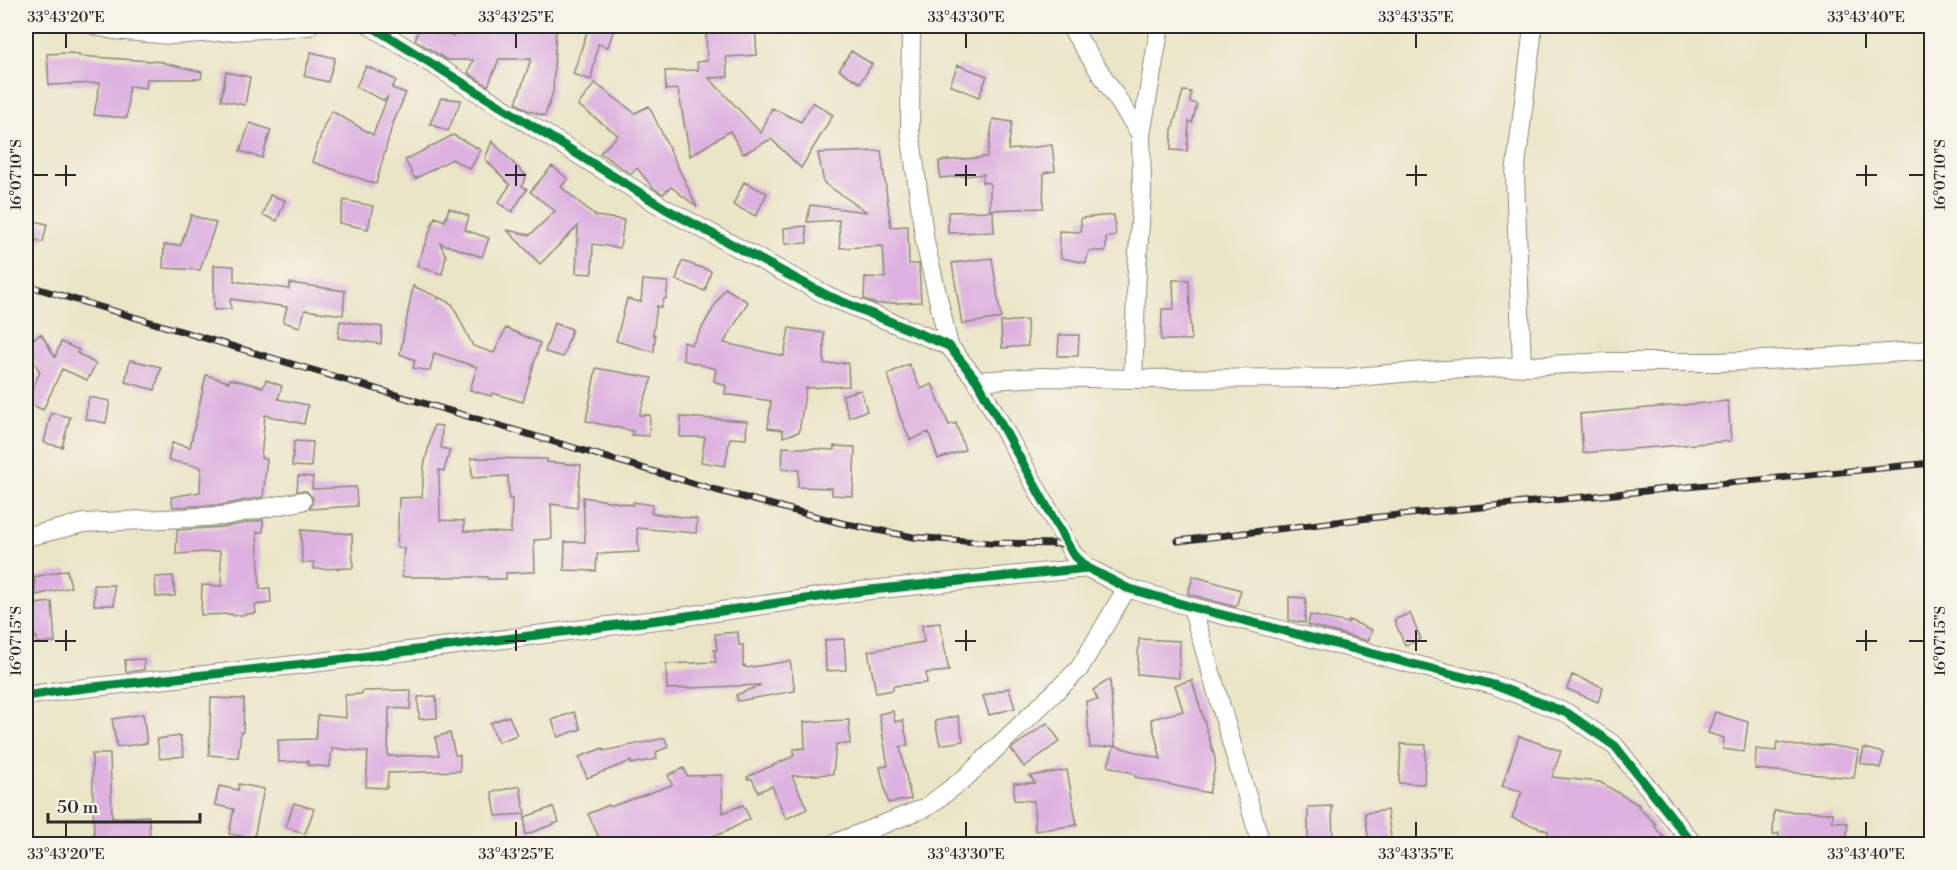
<svg xmlns="http://www.w3.org/2000/svg" width="1957" height="870" font-family="'Libre Bodoni',serif">
	<style>
		.building { fill: #ddb1e0 }
		.lines { fill: none; stroke-linecap: round; stroke-linejoin: round }
		.street-casing { stroke: #8b887a; stroke-width: 20 }
		.street { stroke: #fff; stroke-width: 18 }
		.rail-casing { stroke: #2b2b2b; stroke-width: 7 }
		.rail { stroke: #f7f3e8; stroke-width: 4.5; stroke-dasharray: 14; stroke-linecap: butt }
		.cycleway-casing { stroke: #f7f3e8; stroke-width: 13 }
		.cycleway { stroke: #00873e; stroke-width: 9 }
		.ticks { fill: none; stroke: #2b2b2b; stroke-width: 2 }
		.neatline { fill: none; stroke: #2b2b2b; stroke-width: 2 }
		.ticks-label { font-size: 15px; text-anchor: middle; fill: #2b2b2b }
	</style>
	<rect width="100%" height="100%" fill="#f7f3e8"/>
	<filter id="ink" filterUnits="userSpaceOnUse"><feTurbulence type="fractalNoise" baseFrequency=".0167" numOctaves="2"/><feDisplacementMap in="SourceGraphic" scale="12" xChannelSelector="R" yChannelSelector="G"/><feConvolveMatrix kernelMatrix="1 2 1 2 8 2 1 2 1" color-interpolation-filters="sRGB"/></filter>
	<filter id="wash" filterUnits="userSpaceOnUse"><feTurbulence type="fractalNoise" baseFrequency=".008" numOctaves="4" result="noise"/><feDisplacementMap in="SourceGraphic" scale="24" xChannelSelector="R" yChannelSelector="G"/><feGaussianBlur stdDeviation="1.35" result="paint"/><feColorMatrix in="noise" values="0 0 0 0 0 0 0 0 0 0 0 0 0 0 0 0 0 1.4 0 .05"/><feComposite in="paint" operator="in"/></filter>
	<g filter="url(#wash)">
		<rect width="100%" height="100%" fill="#ebe5c8"/>
		<g id="blocks">
			<path class="building" d="M420 26 453 36V29H505L504 26H556L553 92 545 116 527 110 516 103 531 59H499L488 86 468 73 473 60H447L415 40Z
				M589 26H615L608 47 598 44 591 80 573 74Z
				M706 26H755L757 55 726 57 728 77 709 78 761 133 772 108 801 122 813 102 833 115 801 168 771 139 743 154 730 131 690 156 678 89 666 90 665 71 698 70 697 62 707 61Z
				M851 51 872 64 860 83 839 70Z
				M311 52 335 58 328 82 304 76Z
				M67 53 79 54V56L164 62V63L202 72 201 79H147L146 88 129 86 127 118 94 115 100 83 49 85 47 54Z
				M958 65 987 76 979 97 950 85Z
				M366 66 396 80 392 88 406 93 392 126 376 184 312 162 324 126 332 111 373 135 388 96 385 101 356 87Z
				M226 72 250 77 245 105 221 100Z
				M595 83 635 113 649 106 697 207 671 187 663 194 653 188 637 168 631 174 600 153 618 135 578 105Z
				M1183 91 1191 92 1190 102 1197 104 1192 123 1189 121 1187 151 1171 150 1172 130Z
				M441 98 461 100 448 131 430 124Z
				M993 119 1012 122 1008 150 1052 145 1055 171 1044 173 1043 208 990 210V183L982 182 984 174 940 178 939 161 987 157Z
				M250 123 271 130 262 158 240 151Z
				M453 135 481 150 470 169 452 159 415 179 405 160Z
				M492 141 526 176 522 186 527 189 512 212 498 203 510 185 485 159Z
				M881 151 891 227 908 226 909 264H919L921 302 876 304 864 299 865 277 885 278 883 246 840 248 839 220 807 222 810 205 867 212 824 183 818 153Z
				M552 166 568 179 561 187 596 216 624 220 620 248 593 244 592 274 576 273 578 226 540 264 507 230 530 235 555 211 530 192Z
				M744 182 767 193 756 216 733 205Z
				M270 195 285 200 277 221 263 215Z
				M344 200 373 206 368 229 339 223Z
				M449 208 469 216 465 230 489 238 482 257 440 243 446 256 442 274 417 266 435 217 445 221Z
				M993 211 994 232 948 233V212Z
				M191 215 216 223 200 270 163 268 164 245H181Z
				M1114 215 1116 236 1106 237V251H1089L1086 263 1061 258 1059 231 1081 232V218Z
				M26 219 47 224 43 242 26 238Z
				M806 226 807 243 785 244 784 228Z
				M992 258 1001 318 962 324 952 263Z
				M682 261 711 271 705 291 676 280Z
				M214 265 234 266V281L289 289 290 283 345 291 343 315 305 310 300 327 283 322 287 307 230 299 231 309 214 310Z
				M643 280 668 282 666 299H664L661 307 657 306 653 334 655 335 654 352 616 341 627 299 641 302Z
				M1173 280H1189L1191 340H1161L1162 309H1174Z
				M413 286 438 297 437 299 440 298 452 304 473 346 494 353 506 328 540 343 523 402 492 393 491 396 470 390 477 367 434 353 430 371 413 368 415 360 400 354Z
				M725 288 748 302 724 343 784 356 789 328 824 333V364L848 363 849 386 806 388 799 432 783 437V430L768 428 771 401 725 394 726 386 714 381 716 369 683 360 684 342 692 345Z
				M1027 320 1028 346 1002 348 1001 322Z
				M340 321 382 327 381 344 338 338Z
				M554 323 572 329 563 357 545 352Z
				M41 334 55 357 61 342 79 350 77 353 96 364 87 380 62 369 43 410 26 402 40 372 26 348V343Z
				M1059 335H1079L1078 356H1058Z
				M130 360 161 367 155 390 125 382Z
				M909 364 921 389 932 384 949 425 956 423 965 450 938 459 929 432 910 440 899 414 888 374Z
				M596 368 652 378 639 415H650L649 436 632 435 633 431 586 421Z
				M206 375 229 382 230 379 263 387 266 380 282 386 278 399 308 405 304 424 265 415 261 458 267 459 263 497 222 505 173 507 171 497 200 492 201 467 168 460 172 443 190 447Z
				M861 390 867 411 849 417 842 395Z
				M89 397 110 401 106 423 85 419Z
				M1728 401 1731 441 1583 453 1580 414Z
				M51 413 70 417 62 447 44 443Z
				M681 417 747 421 746 439 730 438 725 466 701 462 705 437H680Z
				M434 425 442 426 441 448 450 450 444 471 439 470 440 520 464 521V531L511 533 512 499H509L508 476 472 478 471 458 547 459V462L581 465 577 508 551 504 552 539 534 540 535 572 506 573V579H487V577H402L404 548H397L399 498 422 497 424 466Z
				M294 441 313 442 311 467 292 466Z
				M834 446 855 447 853 496 832 495V488L798 487 799 470 782 469 783 447 834 450Z
				M298 476 313 477 312 489 356 487 357 506 310 509 313 498 306 491H297Z
				M583 497 633 505V502L653 505 651 513 697 519 696 533 637 528 639 552 597 554 596 571 564 570 565 542H585Z
				M263 520V532H257L260 589 270 588 271 603 255 605 256 613 233 616 232 614 201 615 202 585 222 586 220 551 176 554 177 530 224 527Z
				M301 530 352 534 353 568 314 569V562L302 563Z
				M67 570 71 587 36 595 34 577Z
				M173 576 175 596 156 597 155 577Z
				M1193 576 1241 590 1236 607 1188 594Z
				M94 585H114V605H94Z
				M1289 597 1306 598 1305 623 1289 620Z
				M52 602 55 642 37 643V637H26V608L36 607 35 604Z
				M1410 613 1421 639 1405 645 1394 620Z
				M1310 615 1348 623 1349 620 1372 630 1368 641 1308 625Z
				M940 623 949 671 926 673 927 683 893 686V690L876 693 868 651 924 642 922 625Z
				M738 632 739 645H743V666L745 665 746 668 790 661 795 691 738 701 736 695 761 685 667 689 666 664 716 662 714 650H717L715 634Z
				M844 639 846 670 826 671 825 640Z
				M1139 639 1180 641 1179 678 1137 674Z
				M144 659V670L126 672 125 660Z
				M1572 675 1603 687 1598 702 1567 689Z
				M1110 679 1115 746 1161 759 1151 719 1183 711 1175 685 1192 680 1215 758V768L1209 793 1135 777V774L1108 766 1114 746 1090 748 1086 701 1098 700 1093 690Z
				M1009 688 1015 708 989 715 983 696Z
				M411 690 410 709 389 708 388 756 439 755 435 737 450 733 455 755H460V771L388 773 387 788 366 787 368 752 332 748 330 767 308 765V761L279 762 278 740 316 739 318 715 346 718 345 695 362 694V691Z
				M436 696 437 718 419 719 418 697Z
				M211 698 244 699 243 732H241L238 758 209 755Z
				M893 711 895 722 903 720 908 745 900 747 911 799 888 803 880 767 888 766 879 714Z
				M574 712 581 729 558 737 552 720Z
				M1715 712 1748 722 1744 752 1723 749 1724 738 1708 733Z
				M143 714 147 743 117 747 112 719Z
				M509 716 517 735 498 742 490 723Z
				M958 716 963 741 940 745 935 721Z
				M849 720 850 744H836L833 774 792 776 807 809 786 819 772 786 758 792 752 779H747V777L794 756V749L805 748 804 722Z
				M1047 723 1060 741 1024 767 1011 749Z
				M180 736 184 756 160 759 157 739Z
				M1519 736 1561 751 1552 777 1600 782 1639 805 1638 807 1656 824 1654 826 1670 844H1567L1547 841 1548 831 1512 818 1522 791 1502 786Z
				M665 738 668 747 656 752 657 759 631 764V761L587 778 579 757 603 748 604 751Z
				M1777 742 1797 746 1828 745 1858 750 1854 778 1755 769 1756 749 1776 751Z
				M1401 744 1426 745 1424 784 1399 783Z
				M1864 748 1884 753 1880 768 1860 763Z
				M92 754H110L112 818 149 816 150 844H101L100 839 94 841Z
				M684 768 687 776 722 775 723 813 743 805 750 819 723 833 685 844H602L588 814 609 805 610 807 672 785 668 775Z
				M1067 770 1077 825 1035 831 1034 801 1014 800V783H1035L1030 776Z
				M239 784 264 789 254 838 229 834 234 809 215 805 219 786 238 790Z
				M520 786 525 814 496 816 492 792Z
				M294 803 314 809 305 834 286 827Z
				M1332 806 1333 844H1308V807Z
				M553 807 559 822 525 835V817Z
				M1387 810 1392 844H1369L1365 813Z
				M1774 811 1833 813 1832 821 1848 823 1846 844H1779V833L1773 835Z"/>
		</g>
	</g>
	<g filter="url(#ink)">
		<use href="#blocks" fill-opacity="0" stroke="#8b887a" stroke-width="1.5"/>
		<g class="lines">
			<defs>
				<path id="street" d="M95 26 114 30 171 35 309 26
					M371 26 666 209 828 296 949 346 977 381 1073 554 1088 568 1127 588 1192 607 1494 685 1567 713 1615 746 1693 844
					M911 26 910 131 925 242 949 346
					M1070 26 1141 135
					M1522 367 1515 174 1532 36V26
					M1133 379 1137 268 1142 193 1141 135 1160 26
					M977 381 1042 377 1133 379 1345 378 1424 371 1609 362H1719L1832 357 1932 350
					M26 537 84 523 223 516 302 501
					M1192 607 1261 844
					M26 696 58 691 304 664 673 618 861 591 1088 568
					M833 844 927 807 965 778 1079 669 1127 588"/>
			</defs>
			<use href="#street" class="street-casing"/>
			<use href="#street" class="street"/>
			<defs>
				<path id="rail" d="M26 285 716 490 841 523 913 537 990 543 1068 544
					M1178 541 1369 518 1932 463"/>
			</defs>
			<use href="#rail" class="rail-casing"/>
			<use href="#rail" class="rail"/>
			<defs>
				<path id="cycleway" d="M371 26 666 209 828 296 949 346 977 381 1073 554 1088 568 1127 588 1192 607 1494 685 1567 713 1615 746 1693 844
					M26 696 58 691 304 664 673 618 861 591 1088 568"/>
			</defs>
			<use href="#cycleway" class="cycleway-casing"/>
			<use href="#cycleway" class="cycleway"/>
		</g>
	</g>
	<path class="ticks" d="M66 33V48M516 33V48M966 33V48M1416 33V48M1866 33V48M66 165V186M516 165V186M966 165V186M1416 165V186M1866 165V186M33 175H48M55 175H76M505 175H526M955 175H976M1406 175H1427M1856 175H1877M1909 175H1924M66 630V651M516 630V651M966 630V651M1416 630V651M1866 630V651M33 641H48M55 641H76M505 641H526M955 641H976M1406 641H1427M1856 641H1877M1909 641H1924M66 822V837M516 822V837M966 822V837M1416 822V837M1866 822V837"/>
	<rect width="1957" height="870" fill="none" stroke="#f7f3e8" stroke-width="66"/>
	<path d="M48 813v9h152v-9" fill="none" stroke="#2b2b2b" stroke-width="3"/>
	<text x="57" y="813" font-size="18" fill="#2b2b2b" stroke="#f7f3e8" stroke-width="4.5" paint-order="stroke">50 m</text>
	<rect x="33" y="33" width="1891" height="804" class="neatline"/>
	<g class="ticks-label">
		<text x="66" y="22">33°43'20"E</text>
		<text x="516" y="22">33°43'25"E</text>
		<text x="966" y="22">33°43'30"E</text>
		<text x="1416" y="22">33°43'35"E</text>
		<text x="1866" y="22">33°43'40"E</text>
		<text transform="translate(16 175) rotate(-90)" y="5">16°07'10"S</text>
		<text transform="translate(1940 175) rotate(-90)" y="5">16°07'10"S</text>
		<text transform="translate(16 641) rotate(-90)" y="5">16°07'15"S</text>
		<text transform="translate(1940 641) rotate(-90)" y="5">16°07'15"S</text>
		<text x="66" y="859">33°43'20"E</text>
		<text x="516" y="859">33°43'25"E</text>
		<text x="966" y="859">33°43'30"E</text>
		<text x="1416" y="859">33°43'35"E</text>
		<text x="1866" y="859">33°43'40"E</text>
	</g>
</svg>
